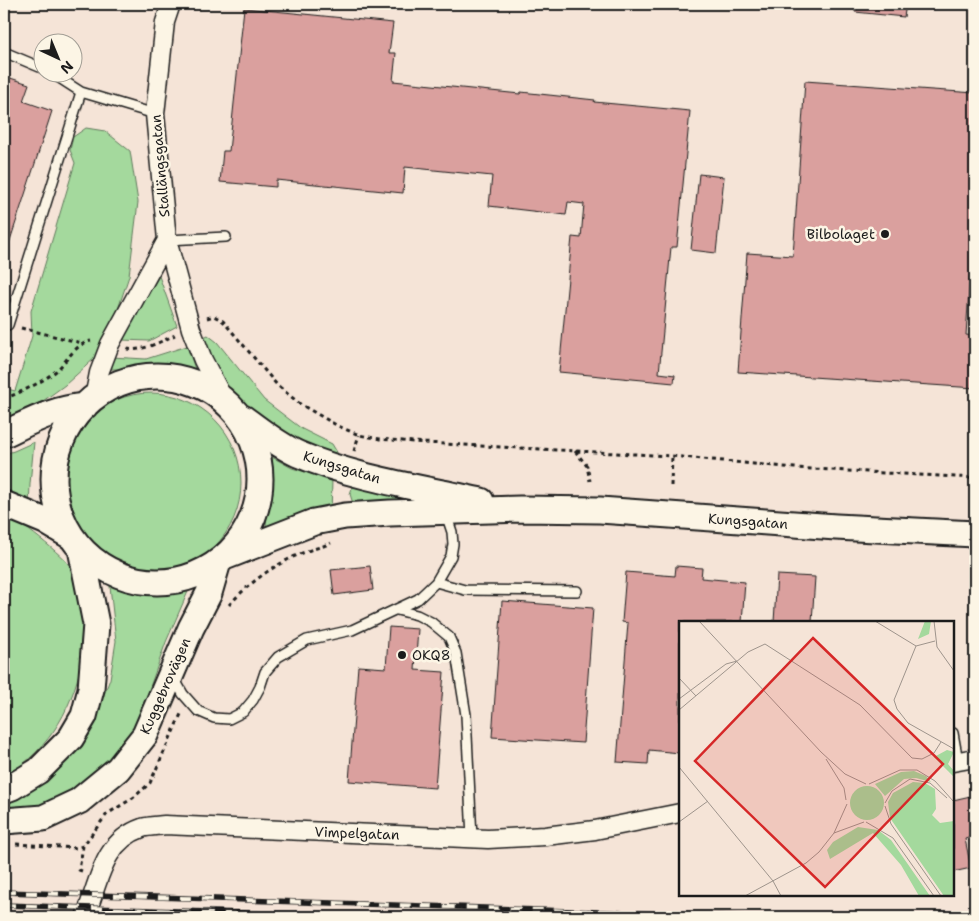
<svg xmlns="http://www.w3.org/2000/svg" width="979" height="921" font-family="'Shantell Sans',sans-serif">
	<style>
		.green { fill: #a4d99d; stroke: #607a5c }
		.building { fill: #daa09e; stroke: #1c1c1c }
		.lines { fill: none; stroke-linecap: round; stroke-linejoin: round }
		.lane-casing { stroke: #1c1c1c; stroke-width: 12 }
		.street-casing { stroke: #1c1c1c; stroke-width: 21 }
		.secondary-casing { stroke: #1c1c1c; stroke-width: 29 }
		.path { stroke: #1c1c1c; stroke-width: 3; stroke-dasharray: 4 4; stroke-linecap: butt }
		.lane { stroke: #fcf5e5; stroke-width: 9 }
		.street { stroke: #fcf5e5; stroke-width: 18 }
		.secondary { stroke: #fcf5e5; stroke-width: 25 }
		.rail-casing { stroke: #1c1c1c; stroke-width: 5.5 }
		.rail { stroke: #fcf5e5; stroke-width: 4; stroke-dasharray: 11; stroke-linecap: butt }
		.poi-dot { fill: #1c1c1c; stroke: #fcf5e5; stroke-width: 2 }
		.labels { text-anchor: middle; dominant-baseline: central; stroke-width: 5; stroke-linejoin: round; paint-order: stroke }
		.street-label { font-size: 14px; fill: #1c1c1c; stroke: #fcf5e5 }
		.poi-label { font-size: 14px; fill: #1c1c1c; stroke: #fcf5e5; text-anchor: end }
		.inset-road { fill: none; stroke: #9e948c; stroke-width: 1 }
		.view { fill: #d62828; fill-opacity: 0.15; stroke: #d62828; stroke-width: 2.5 }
		.inset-edge { fill: none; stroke: #1c1c1c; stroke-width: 2.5 }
	</style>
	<rect width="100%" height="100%" fill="#f5e4d7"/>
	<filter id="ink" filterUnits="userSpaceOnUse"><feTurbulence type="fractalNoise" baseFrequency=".02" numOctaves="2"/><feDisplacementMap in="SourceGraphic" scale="10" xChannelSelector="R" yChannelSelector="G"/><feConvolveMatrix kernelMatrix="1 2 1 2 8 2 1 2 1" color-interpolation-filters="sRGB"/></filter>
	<g filter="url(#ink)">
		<path class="green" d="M86 128 105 131 130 151 138 202 129 276 112 327 96 357 65 385 43 401 4 420V388L15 391 32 336 31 311 75 163 70 150 73 137Z
			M159 276 177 326 149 341 122 340Z
			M208 335 217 342 264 400 302 429 332 444 338 454 336 460 299 447 260 419 229 389 197 340Z
			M187 346 195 369H106L111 357 146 359Z
			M61 483a90 90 0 1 1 180 0a90 90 0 1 1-180 0Z
			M34 442 30 484 29 508 4 499V454L14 451Z
			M272 457 292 468 332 480 331 516 266 526Z
			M354 482 422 507H354L350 494Z
			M4 513C17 520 65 556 71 568 75 576 88 616 88 623 88 632 85 641 84 650 74 707 53 746 4 778Z
			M109 577 165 586 190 587 166 642 134 732 106 767 66 796 26 810 4 814V796L97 713 110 679 116 641Z
			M4 913 64 915V917H4Z"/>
		<path class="building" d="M856 4H906L904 17 855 12Z
			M244 8 393 23 389 53H396L393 81 520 94 521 92 595 100 594 102 690 111 677 247H671L659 373 675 375 674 383 559 372 572 237 581 238 584 204 568 202 566 215 489 206 492 176 405 167 403 193 276 180V187L220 182 223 151H229Z
			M4 76 29 84 23 101 52 111 4 259Z
			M805 81 975 93V183L973 214H975V276H970L966 335 975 336V388L738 372 747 253 793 256Z
			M699 174 724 177 716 253 691 250Z
			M370 566 373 590 334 595 331 570Z
			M676 566 702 568 701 578 745 582 742 622H680V753L649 750 648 764 617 762 628 623 622 622 626 572 675 576Z
			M777 575 815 577 812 622H774Z
			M502 601 593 608 583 743 492 737Z
			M389 627 418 629 415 670 444 672 435 788 349 781 358 666 386 668Z
			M975 795V836L965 839 971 868 953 872V800Z"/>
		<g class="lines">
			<defs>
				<path id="lane" d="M4 52 42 68
					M50 72 81 92 155 114
					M167 240 226 237
					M4 326 8 325 81 92
					M436 582 465 590 577 591
					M397 610 417 615 431 622 449 637 456 653 466 715 472 838
					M174 678 183 694 198 711 214 718 229 719 243 712 253 700 260 687 265 672 278 657 307 640 352 630 418 599 436 582 451 556 453 544 452 532 446 514
					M953 733 958 761"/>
				<path id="street" d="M171 4 165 22 155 114 167 240 191 329 203 360 225 402
					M94 398 99 373 110 344 167 240
					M953 762 975 758
					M85 917C99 883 102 842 142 828 149 826 158 826 165 825L488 839 545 836 595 830 680 813"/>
				<path id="secondary" d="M54 479a103 103 0 1 1 206 0a103 103 0 1 1-206 0Z
					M243 418C261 431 278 445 298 454 354 478 422 488 481 501
					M4 434C32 421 53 409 85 406
					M4 504 45 521 72 537
					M227 556 314 522 345 516 390 513 520 509 600 510 836 527 975 534
					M4 790 12 787 38 771 71 738 84 716 91 689 96 624 81 549
					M4 821 43 818 79 801 118 769 145 735 191 628 209 593 218 562"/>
			</defs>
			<use href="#lane" class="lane-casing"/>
			<use href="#street" class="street-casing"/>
			<use href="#secondary" class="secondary-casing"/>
			<path class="path" d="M207 318 214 316 223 321 277 385 300 404 338 426 359 435 380 439 425 443 672 456 795 468 975 478
				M21 328 82 343
				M127 349C142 352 162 341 175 335
				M4 399C21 392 41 383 56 371 68 360 75 344 91 341
				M354 451 359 435
				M575 451 587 466 590 481
				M671 486 672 456
				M229 605C250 582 276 563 305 552 314 548 323 547 331 543
				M16 844 76 848 83 846
				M82 871 79 870 83 846 107 814 133 798 150 783 181 714"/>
			<use href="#lane" class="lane"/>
			<use href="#street" class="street"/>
			<use href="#secondary" class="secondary"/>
			<defs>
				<path id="rail" d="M4 892 752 917
					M4 905 354 917"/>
			</defs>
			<use href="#rail" class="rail-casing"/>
			<use href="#rail" class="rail"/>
		</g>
	</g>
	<g class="poi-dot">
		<circle cx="885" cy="234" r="5"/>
		<circle cx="402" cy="655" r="5"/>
	</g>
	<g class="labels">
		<g class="street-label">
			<text transform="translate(160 166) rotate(-95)">Stallängsgatan</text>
			<text transform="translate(342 467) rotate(17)">Kungsgatan</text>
			<text transform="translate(748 521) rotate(4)">Kungsgatan</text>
			<text transform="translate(165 686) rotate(-66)">Kuggebrovägen</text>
			<text transform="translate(357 833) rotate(2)">Vimpelgatan</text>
		</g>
		<g class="poi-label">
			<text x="875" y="234">Bilbolaget</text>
			<text x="412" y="655" text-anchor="start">OKQ8</text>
		</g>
	</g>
	<g transform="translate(679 621)">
		<rect width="275" height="275" fill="#f5e4d7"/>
		<path d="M246 0H252L250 13 239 18ZM268 129 275 131 269 143 275 150V156L255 136ZM235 150 247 155 252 161 237 157 225 158 206 175 196 163 222 151ZM234 161 246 162 256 168 257 188 253 194 261 202 275 200V275H265L211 197 209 181 214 172ZM171 182a17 17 0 1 1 34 0a17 17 0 1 1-34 0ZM179 206 199 209 212 219 251 275H240L222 244 194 212 151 238 148 229 154 221Z" fill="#a4d99d"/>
		<path class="inset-road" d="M20 0 142 131 166 153 187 163M196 0 237 25 256 20M255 0 258 26 275 50M237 25 215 79 218 88 229 102 275 128M0 57 17 75M0 78 47 43 58 40M0 89 69 31 86 23 181 84 233 137 243 138 255 132 262 121M147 138 165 167 167 179M0 146 94 260 102 275M190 163 221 149H238L256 160 275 181M206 182 213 170 231 158 251 162 268 177M206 185 212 203 262 275M0 201 29 180M187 201 214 217 255 275M155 212 185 201M66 275 127 242 140 231 155 212 168 183"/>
		<path class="view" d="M134 17 264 143 146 266 16 140Z"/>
		<rect width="275" height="275" class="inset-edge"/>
	</g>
	<rect width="979" height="921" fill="none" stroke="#fcf5e5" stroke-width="20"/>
	<rect x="10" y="10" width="959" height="901" fill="none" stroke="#1c1c1c" stroke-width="2" filter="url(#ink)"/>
	<g transform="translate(58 58) rotate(136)"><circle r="24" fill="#fcf5e5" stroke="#a29e95"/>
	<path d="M0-4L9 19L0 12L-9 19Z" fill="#1c1c1c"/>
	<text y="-8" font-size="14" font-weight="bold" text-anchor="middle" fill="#1c1c1c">N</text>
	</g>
</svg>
